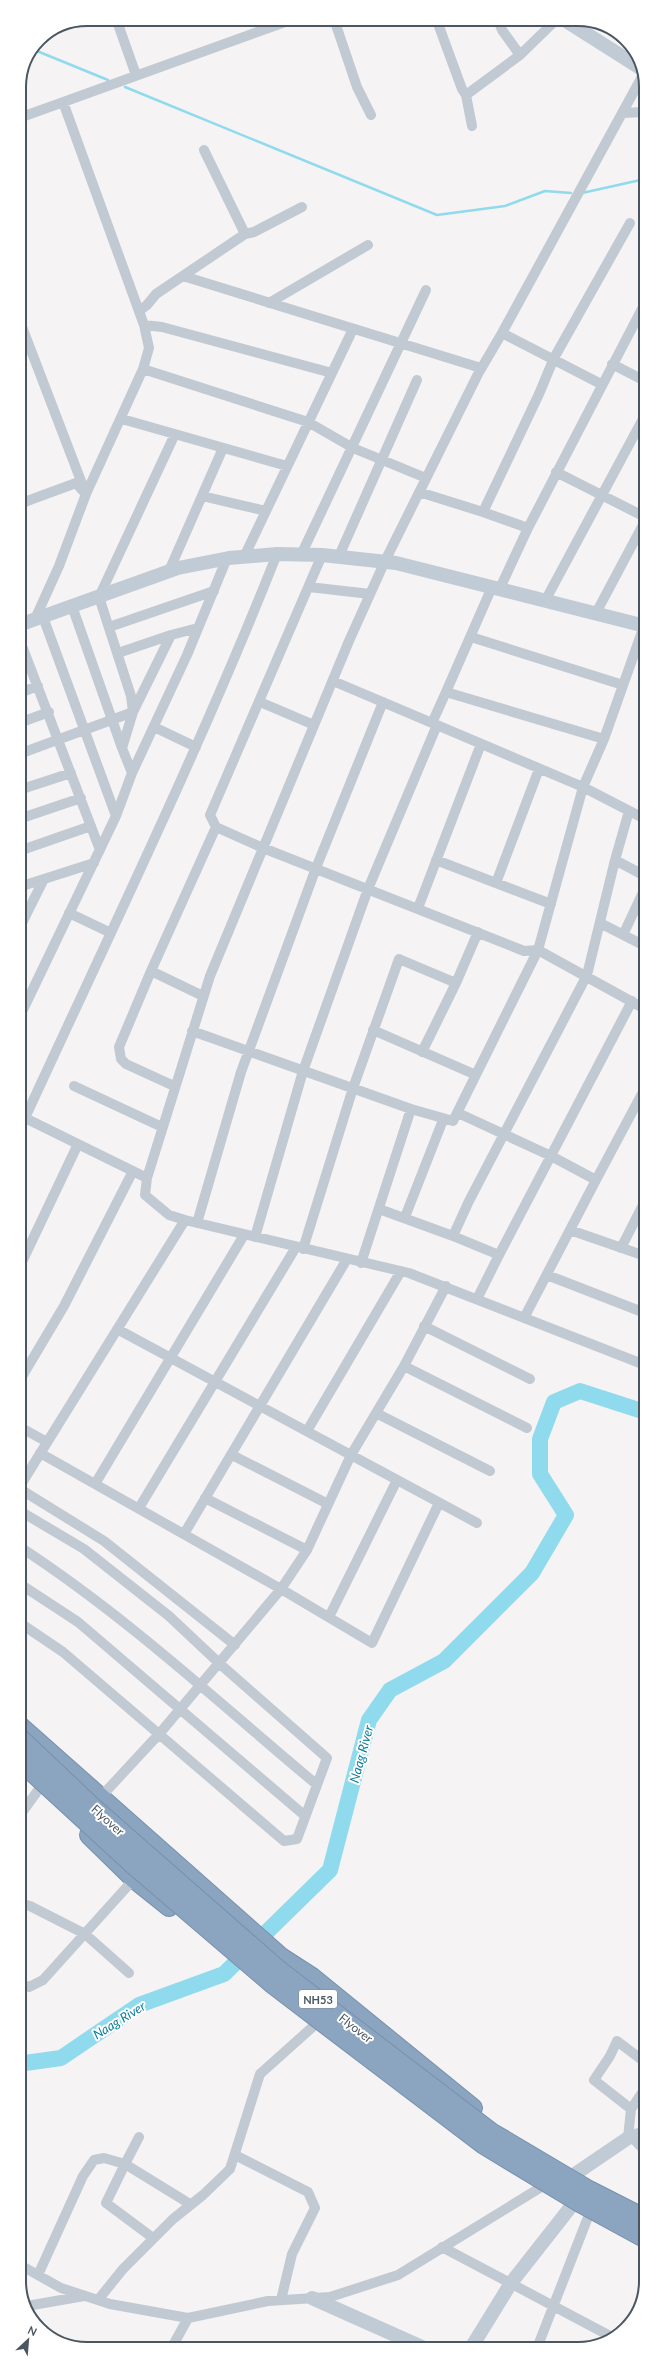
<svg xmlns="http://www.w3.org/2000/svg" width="665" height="2368" font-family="Lato,sans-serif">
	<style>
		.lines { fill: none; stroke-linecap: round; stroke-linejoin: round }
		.stream { stroke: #90daee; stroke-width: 2.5 }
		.river { stroke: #90daee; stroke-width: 16 }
		.highway-casing { stroke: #7690ad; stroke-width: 20 }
		.street { stroke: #c1cad2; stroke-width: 10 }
		.secondary { stroke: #c1cbd6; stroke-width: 14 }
		.highway { stroke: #8ba5c1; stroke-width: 18 }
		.highway-bridge-casing { stroke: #7690ad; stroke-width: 20; stroke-linecap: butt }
		.highway-bridge { stroke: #8ba5c1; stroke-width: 18 }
		.labels { text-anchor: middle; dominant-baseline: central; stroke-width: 4; stroke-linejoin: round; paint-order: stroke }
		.shield { fill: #fff; stroke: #808990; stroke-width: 1 }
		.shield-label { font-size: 11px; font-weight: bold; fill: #4a5661 }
		.street-label { font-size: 12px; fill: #4a5661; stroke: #fff }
		.water-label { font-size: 13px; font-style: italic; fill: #0c7c9b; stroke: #fff }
		.rim { fill: none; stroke: #4a5661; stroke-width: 2 }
	</style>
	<rect width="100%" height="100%" fill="#f5f3f3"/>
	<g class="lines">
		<path class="stream" d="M32 49 108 80
			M125 87 437 215 505 206 545 191 571 193
			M582 193 645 179"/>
		<path class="river" d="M20 2060 25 2063 61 2058 139 2005 224 1974 330 1870 369 1720 390 1690 444 1661 532 1573 566 1515 540 1474V1439L554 1402 580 1391 645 1412"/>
		<defs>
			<path id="highway" d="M20 1726 281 1957 312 1977 473 2108
				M89 1835 134 1879 169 1907"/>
		</defs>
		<use href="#highway" class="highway-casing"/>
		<path class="street" d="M498 20 502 30 520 55
			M437 21 462 89 466 95 472 126
			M335 22 357 87 371 115
			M118 24 136 75
			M466 95 520 55 557 19
			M622 113 645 112
			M19 118 285 22
			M204 150 245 234
			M269 303 368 245
			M139 311 147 305 156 294 245 234 254 232 302 207
			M19 319 86 494
			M144 325 162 327 332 373
			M502 333 644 73
			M612 364 645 381
			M143 369 308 422 353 448 426 478
			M478 374 502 333 601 384
			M122 419 287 466
			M556 472 645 517
			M419 492 483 512 539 394 554 358 630 223
			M202 496 266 511
			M19 504 76 483 83 491
			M483 512 528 528 645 303
			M301 555 426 290
			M322 555 210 815 216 827 263 848 524 951 538 950 645 1009
			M339 556 417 380
			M244 557 353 329
			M169 571 223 448
			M309 587 370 594
			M492 587 446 692 604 739 644 626
			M500 588 528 528
			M545 601 645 415
			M72 606 122 748
			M596 613 645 521
			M43 617 116 816
			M35 619 59 566 86 494 143 369 149 348 144 325 63 102
			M109 627 214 591
			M471 637 623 685
			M19 638 100 850
			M118 653 171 635
			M333 681 583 787 645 819
			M19 693 38 686
			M260 702 314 725
			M19 723 49 712
			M432 723 446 692
			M154 727 196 747
			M19 754 133 712 171 635 198 628
			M132 773 122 748 133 712 131 696 99 597 175 434
			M19 790 71 773
			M19 819 81 798
			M19 851 91 826
			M436 860 496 883 539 769
			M615 860 645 876
			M496 883 551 904
			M19 887 94 863
			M418 908 481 744
			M69 913 111 933
			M600 923 645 946
			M20 927 44 879
			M623 935 645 888
			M151 971 203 996
			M20 1016 116 816 132 773 187 655 227 558
			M373 1030 476 1075
			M192 1031 411 1109 361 1263
			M422 1052 456 983
			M74 1086 162 1127
			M174 1086 126 1064 121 1059 119 1047 151 971 216 827
			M411 1109 453 1121 538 950 583 787 604 739
			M458 1113 551 1156 596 1180 645 1088
			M20 1116 25 1118C111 931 201 746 277 554
			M20 1129 25 1118 147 1178 210 976 349 641 385 561 481 368 183 276
			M147 1178 145 1195 169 1215 185 1220 409 1273 645 1365
			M379 1209 453 1236 469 1201 587 975 615 860 629 811
			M405 1217 443 1120
			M197 1223 241 1072 316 868 383 702
			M570 1230 645 1256
			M453 1236 499 1255 632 1001
			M255 1237 303 1071 368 889 437 725
			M621 1248 645 1201
			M303 1249 353 1088 399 959 456 983 478 932
			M20 1266 78 1144
			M547 1275 645 1313
			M477 1299 499 1255
			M524 1318 596 1180
			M424 1326 530 1379
			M117 1329 477 1523
			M404 1366 527 1428
			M20 1380 64 1306 133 1171
			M376 1413 490 1471
			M20 1427 47 1442
			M307 1431 401 1271
			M40 1453 281 1589 307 1550 351 1455 404 1366 446 1286
			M232 1455 328 1504
			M95 1484 244 1235
			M20 1486 185 1220
			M20 1489 104 1541 235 1645
			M205 1498 307 1550
			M139 1508 296 1247
			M20 1511 84 1549 169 1616 220 1664 327 1758 297 1839 284 1841 63 1652 20 1623
			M184 1534 347 1259
			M20 1547C126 1616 219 1703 316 1784
			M20 1584 78 1622 304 1815
			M329 1617 397 1480
			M97 1801 160 1733 281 1589 372 1643 439 1503
			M20 1815 39 1789
			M20 1903 30 1906 85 1934 129 1973
			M20 1984 29 1987 43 1980 134 1879
			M631 2109 594 2080 610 2056 617 2041 646 2063
			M632 2137 646 2152
			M628 2138 631 2109 646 2087
			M235 2155 308 2192 315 2208 292 2254 281 2300
			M153 2238 106 2203 125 2164 190 2204
			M442 2247 610 2336
			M20 2265 61 2288 110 2304 188 2318
			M38 2275 83 2176 94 2160 104 2158 125 2164 139 2137
			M98 2300 123 2269 173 2219 203 2195 230 2169 260 2074 317 2023
			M27 2306 84 2296
			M537 2348 590 2212
			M171 2349 188 2318 268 2301 330 2297 398 2275 543 2186"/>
		<path class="secondary" d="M563 19 642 69
			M19 625 178 568 229 558 277 554 322 555 396 563 645 626
			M312 2298 424 2348
			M471 2348 511 2283 573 2204 575 2174 628 2138 646 2133"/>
		<use href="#highway" class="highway"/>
		<defs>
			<path id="highway-bridge" d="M20 1738 93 1807 279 1970 491 2132 589 2190 646 2219
				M20 1761 133 1865 271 1983 326 2025 484 2145 580 2203 646 2239"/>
		</defs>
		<use href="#highway-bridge" class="highway-bridge-casing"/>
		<use href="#highway-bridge" class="highway-bridge"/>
	</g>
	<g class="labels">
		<rect class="shield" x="299" y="1990" width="38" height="18" rx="3"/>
		<g class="shield-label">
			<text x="318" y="1999">NH53</text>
		</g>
		<g class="street-label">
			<text transform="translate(108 1820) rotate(42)">Flyover</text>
			<text transform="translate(356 2028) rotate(38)">Flyover</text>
		</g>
		<g class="water-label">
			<text transform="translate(361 1754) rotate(-75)">Naag River</text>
			<text transform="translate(119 2020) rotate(-32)">Naag River</text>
		</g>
	</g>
	<path d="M0 0H665V2368H0ZM87 26H578A61 61 0 0 1 639 87V2281A61 61 0 0 1 578 2342H87A61 61 0 0 1 26 2281V87A61 61 0 0 1 87 26Z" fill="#fff" fill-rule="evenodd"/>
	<path class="rim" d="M87 26H578A61 61 0 0 1 639 87V2281A61 61 0 0 1 578 2342H87A61 61 0 0 1 26 2281V87A61 61 0 0 1 87 26Z"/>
	<g transform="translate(28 2340) rotate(26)" stroke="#ffffff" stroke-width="3" paint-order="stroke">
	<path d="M0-3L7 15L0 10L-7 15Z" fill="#4a5661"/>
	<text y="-6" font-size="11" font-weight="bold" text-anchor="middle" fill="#4a5661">N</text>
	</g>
</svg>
